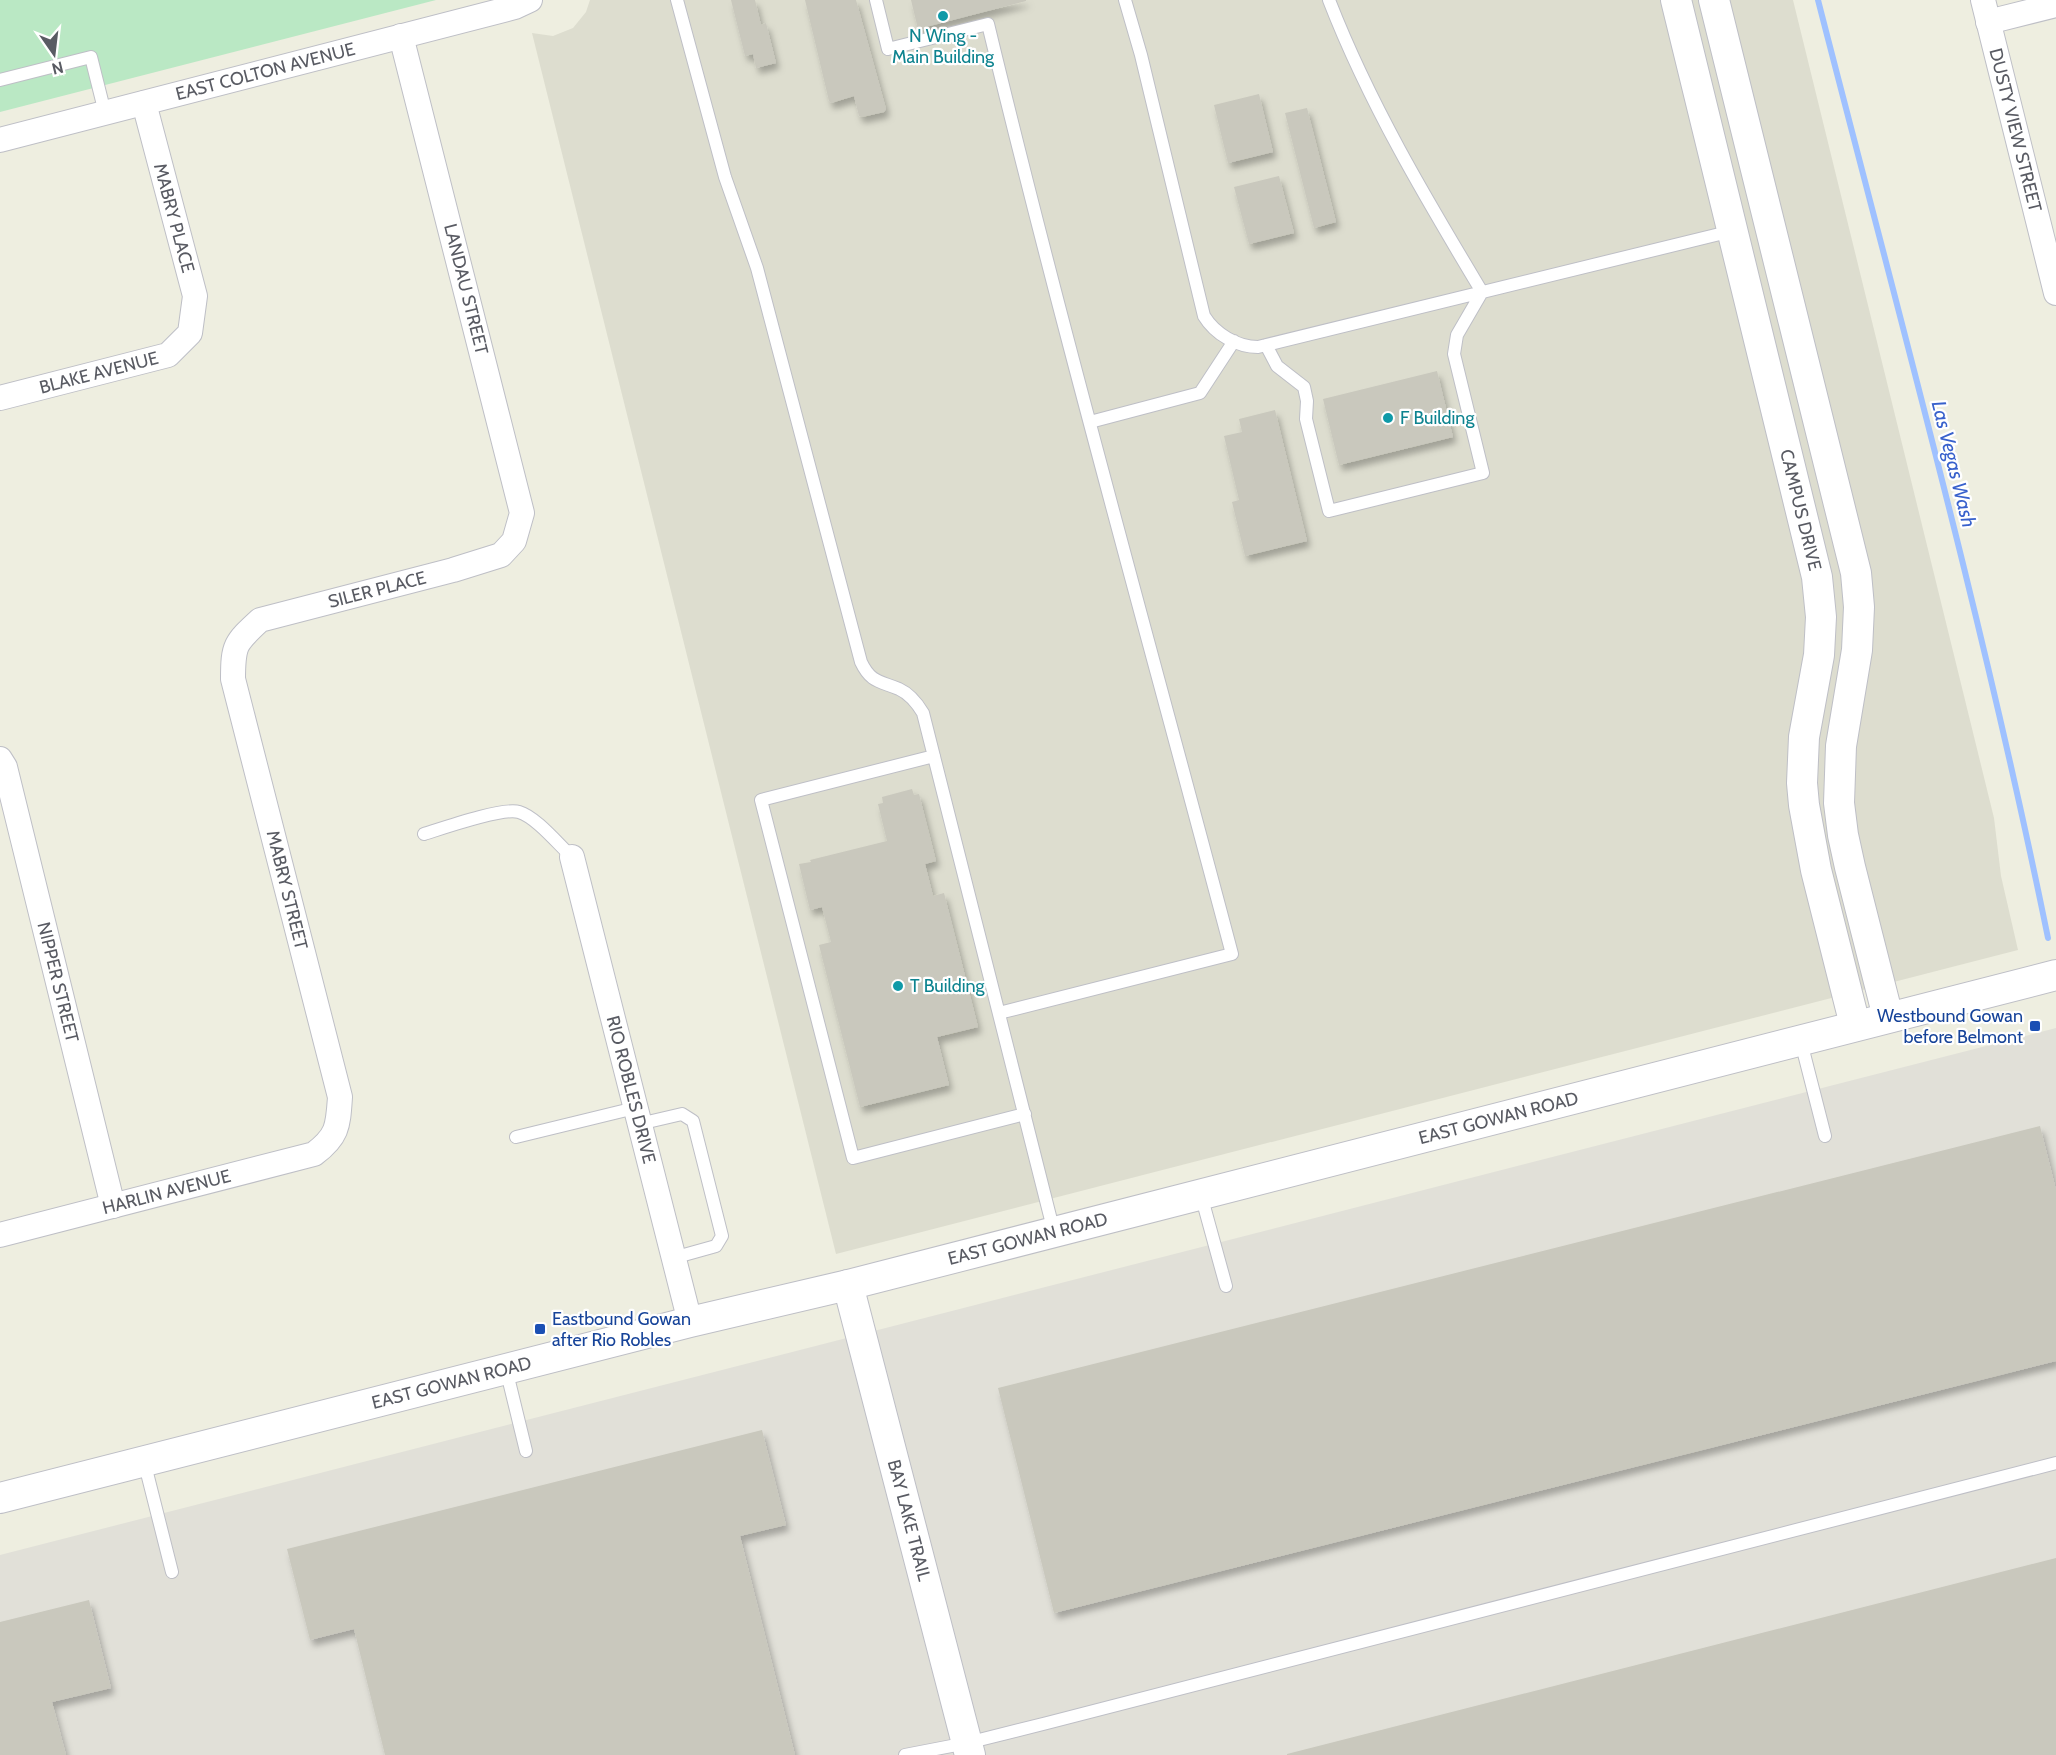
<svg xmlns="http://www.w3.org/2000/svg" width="2056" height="1755" font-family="Cabin,sans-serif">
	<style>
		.industrial { fill: #e1e0d8 }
		.education { fill: #ddddcf }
		.green { fill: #bae8c4 }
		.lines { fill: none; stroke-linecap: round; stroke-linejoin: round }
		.stream { stroke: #9fc1ff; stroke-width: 6 }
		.building { fill: #c9c8bd; filter: url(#shadow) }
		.service-casing { stroke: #bebfc6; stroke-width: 14 }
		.minor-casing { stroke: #bebfc6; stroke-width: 26 }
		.tertiary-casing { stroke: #bebfc6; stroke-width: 32 }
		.service { stroke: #fff; stroke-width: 12 }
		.minor { stroke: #fff; stroke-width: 24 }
		.tertiary { stroke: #fff; stroke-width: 30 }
		.culture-dot { fill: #0f9aa8; stroke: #fff; stroke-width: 2 }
		.transit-dot { fill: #1a4fb4; stroke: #fff; stroke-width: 2 }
		.labels { text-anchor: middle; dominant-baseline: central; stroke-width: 4.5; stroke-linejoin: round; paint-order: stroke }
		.culture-label { font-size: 18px; fill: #0d838f; stroke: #fff; text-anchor: start }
		.street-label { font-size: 18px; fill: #595b63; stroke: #fff }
		.transit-label { font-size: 18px; fill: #164399; stroke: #fff; text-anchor: end }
		.water-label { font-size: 20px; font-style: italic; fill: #3861cc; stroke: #fff }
	</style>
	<defs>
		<filter id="shadow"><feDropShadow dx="3.5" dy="6" stdDeviation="3" flood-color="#0004"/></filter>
	</defs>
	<rect width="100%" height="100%" fill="#eeeee0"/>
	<path class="industrial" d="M2056 1028V1755H0V1555Z"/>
	<path class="education" d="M590 0H1793L1994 818 2001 876 2018 950 836 1254 532 33 553 36 573 28 586 12Z"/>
	<path class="green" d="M0 0H436L0 112Z"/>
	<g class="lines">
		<path class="stream" d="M1818 0C1898 312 1984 623 2048 938"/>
	</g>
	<path class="building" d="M731 0H755L761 25 766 23 776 63 756 68 753 54 745 56Z
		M805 0H856L886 109 884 112 862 117 859 116 854 96 831 103 829 101Z
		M911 0H1026V1L918 29Z
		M1259 94 1273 152 1228 163 1214 105Z
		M1307 108 1336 222 1314 228 1285 113Z
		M1279 176 1294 233 1249 244 1234 187Z
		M1437 371 1453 437 1339 465 1323 399Z
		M1275 410 1307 541 1245 556 1232 502 1239 500 1224 436 1242 432 1239 419Z
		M912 789 914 795 919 794 936 861 925 864 933 896 944 893 978 1027 937 1037 949 1085 860 1107 819 945 831 942 822 907 810 910 799 864 811 862 810 860 887 841 878 804 883 803 882 797Z
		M2040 1126 2056 1190V1361L1054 1613 998 1388Z
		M762 1430 786 1525 740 1536 795 1755H385L354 1629 310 1640 287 1549Z
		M2056 1558V1755H1287V1754Z
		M89 1600 111 1688 52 1702 66 1755H0V1622Z"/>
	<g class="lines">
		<defs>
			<path id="service" d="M677 0 725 177 757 268 861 662C871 683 880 681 899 689 910 694 917 703 923 713L1054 1232
				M876 0 888 49 988 24C1063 335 1150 644 1232 954L999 1013
				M1125 0 1141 55 1204 316C1215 334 1237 347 1258 347L1732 231
				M0 80 91 57 105 113
				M1266 345 1277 366 1304 387 1307 401 1306 419 1329 511 1483 473 1454 354 1457 335 1482 292C1425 197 1369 103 1329 0
				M1090 422 1200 393 1234 341
				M934 756 761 800 853 1158 1025 1114
				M424 834C443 828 503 807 519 812 536 817 558 844 572 857
				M1801 1042 1825 1136
				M639 1124 682 1114 693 1121 722 1236 716 1246 673 1258
				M516 1137 635 1108
				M1201 1195 1226 1286
				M506 1369 526 1451
				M144 1461 172 1572
				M905 1755 967 1743 1047 1723 2056 1463"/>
			<g id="minor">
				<path id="s1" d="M1983 0 2056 293"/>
				<path d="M1988 22 2056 5"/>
				<path id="s2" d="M0 140 515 7 530 0"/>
				<path id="s3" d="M0 398 168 355 190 333 195 296 144 103"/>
				<path id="s4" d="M0 759 5 767 113 1206"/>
				<path id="s5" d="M572 857 690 1322"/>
				<path id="s6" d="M0 1235 314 1154C338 1136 338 1126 340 1097L233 679C233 645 235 643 260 620L453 570 501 555 514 541 522 513 401 36"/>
			</g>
			<g id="tertiary">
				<path id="s7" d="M1676 0 1817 577 1821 617 1819 655 1804 737 1802 783 1804 805 1816 870 1855 1025"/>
				<path d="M1714 0 1856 573 1859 607 1857 650 1841 746 1839 803 1843 835 1850 867 1888 1017"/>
				<path id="s8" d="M848 1285 970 1755"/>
				<path id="s9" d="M0 1498 690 1322 848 1285 2056 975"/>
			</g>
		</defs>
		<use href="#service" class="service-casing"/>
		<use href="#minor" class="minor-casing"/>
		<use href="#tertiary" class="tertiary-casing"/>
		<use href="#service" class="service"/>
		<use href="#minor" class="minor"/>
		<use href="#tertiary" class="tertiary"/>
	</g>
	<g class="culture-dot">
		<circle cx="943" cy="16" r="6"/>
		<circle cx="1388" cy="418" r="6"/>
		<circle cx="898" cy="986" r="6"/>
	</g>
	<g class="transit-dot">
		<rect x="2029" y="1020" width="12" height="12" rx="3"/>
		<rect x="534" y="1323" width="12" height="12" rx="3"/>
	</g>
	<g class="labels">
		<g class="culture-label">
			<text x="943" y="36" text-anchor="middle">N Wing -<tspan x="943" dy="21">Main Building</tspan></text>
			<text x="1400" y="418">F Building</text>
			<text x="910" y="986">T Building</text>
		</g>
		<g class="street-label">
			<text stroke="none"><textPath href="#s2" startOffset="274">EAST COLTON AVENUE</textPath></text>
			<text stroke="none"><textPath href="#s1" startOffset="134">DUSTY VIEW STREET</textPath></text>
			<text transform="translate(174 218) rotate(75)">MABRY PLACE</text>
			<text transform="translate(466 289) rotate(76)">LANDAU STREET</text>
			<text stroke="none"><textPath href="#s3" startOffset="102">BLAKE AVENUE</textPath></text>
			<text stroke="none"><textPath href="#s7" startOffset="525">CAMPUS DRIVE</textPath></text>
			<text stroke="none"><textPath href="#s6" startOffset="1011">SILER PLACE</textPath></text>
			<text transform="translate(287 890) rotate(76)">MABRY STREET</text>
			<text stroke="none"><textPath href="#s4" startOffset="231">NIPPER STREET</textPath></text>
			<text stroke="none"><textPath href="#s5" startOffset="240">RIO ROBLES DRIVE</textPath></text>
			<text stroke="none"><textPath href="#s9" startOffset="1546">EAST GOWAN ROAD</textPath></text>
			<text stroke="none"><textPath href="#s6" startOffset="172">HARLIN AVENUE</textPath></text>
			<text stroke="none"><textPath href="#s9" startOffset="1060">EAST GOWAN ROAD</textPath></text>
			<text stroke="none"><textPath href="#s9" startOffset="466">EAST GOWAN ROAD</textPath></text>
			<text stroke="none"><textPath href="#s8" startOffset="243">BAY LAKE TRAIL</textPath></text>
		</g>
		<g class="transit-label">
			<text x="2023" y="1016">Westbound Gowan<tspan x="2023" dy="21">before Belmont</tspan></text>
			<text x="552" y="1319" text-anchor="start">Eastbound Gowan<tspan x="552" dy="21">after Rio Robles</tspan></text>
		</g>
		<g class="water-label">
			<text transform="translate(1954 464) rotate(76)">Las Vegas Wash</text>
		</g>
	</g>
	<g transform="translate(54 54) rotate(166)" stroke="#ffffff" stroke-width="4.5" paint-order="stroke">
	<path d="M0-4.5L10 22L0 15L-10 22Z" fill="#595b63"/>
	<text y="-9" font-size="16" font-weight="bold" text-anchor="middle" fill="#595b63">N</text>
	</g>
</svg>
